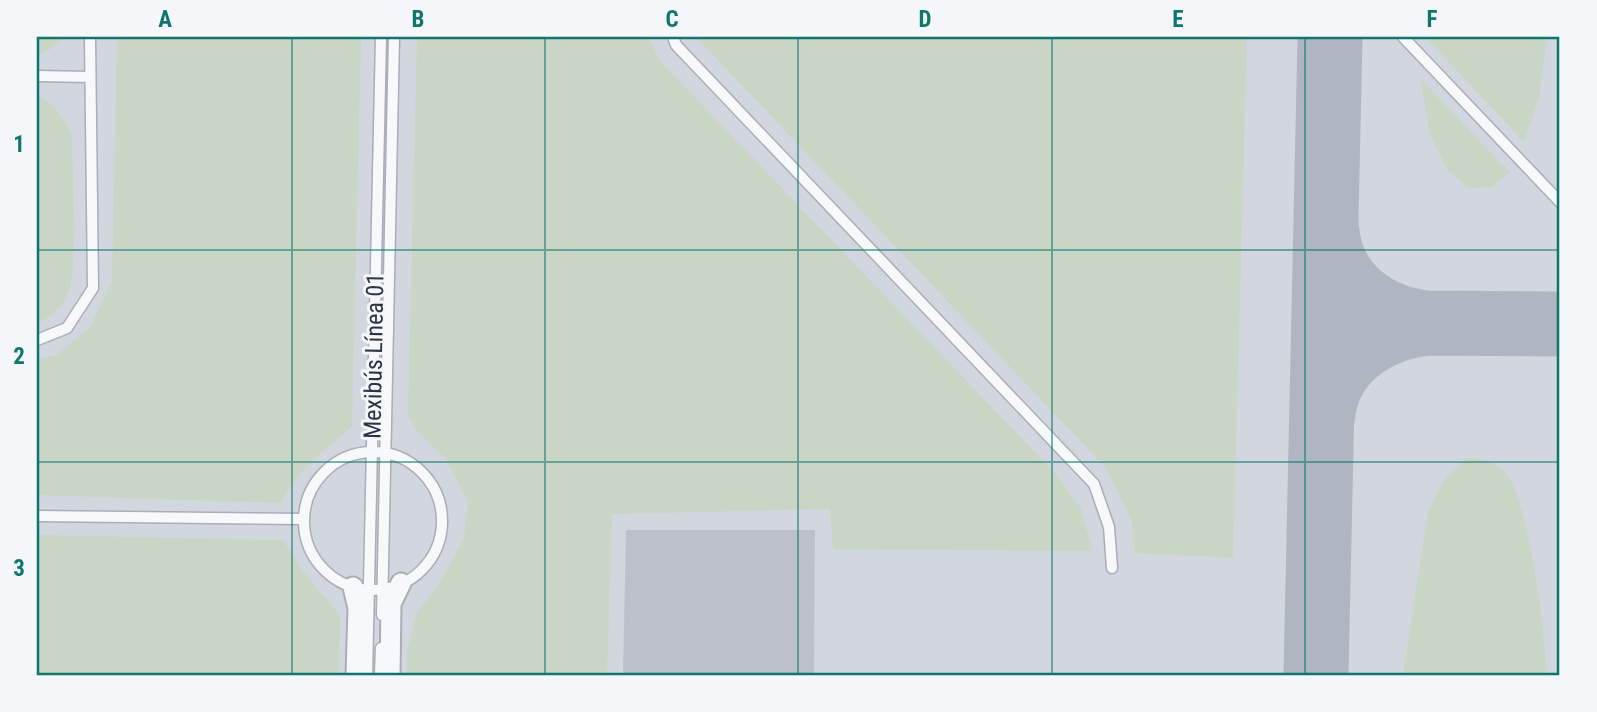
<svg xmlns="http://www.w3.org/2000/svg" width="1597" height="712" font-family="'Roboto Condensed',sans-serif">
	<style>
		.built { fill: #d2d6de }
		.green { fill: #c9d6c5 }
		.lines { fill: none; stroke-linecap: round; stroke-linejoin: round }
		.taxiway { stroke: #b0b6c1; stroke-width: 65 }
		.building { fill: #bbc0ca }
		.lane-casing { stroke: #a9aeb7; stroke-width: 13 }
		.street-casing { stroke: #a9aeb7; stroke-width: 23 }
		.lane { stroke: #f7f8fa; stroke-width: 10 }
		.street { stroke: #f7f8fa; stroke-width: 19 }
		.grid { fill: none; stroke: #0f766e; stroke-width: 2; stroke-opacity: 0.55 }
		.labels { text-anchor: middle; dominant-baseline: central; stroke-width: 6; stroke-linejoin: round; paint-order: stroke }
		.street-label { font-size: 24px; fill: #2b3445; stroke: #f4f6f9 }
		.neatline { fill: none; stroke: #0f766e; stroke-width: 2.5 }
		.grid-label { font-size: 23px; text-anchor: middle; font-weight: bold; fill: #0f766e }
	</style>
	<rect width="100%" height="100%" fill="#e4e7ec"/>
	<path class="built" d="M37 37H1560V675H37Z"/>
	<path class="green" d="M37 37H64L55 46 37 56Z
		M117 37H361L352 426C321 455 303 463 281 503L37 495V360L57 355 91 326 112 281Z
		M417 37H649L660 61 1053 471 1080 507 1093 551 833 549 830 509 612 514 607 675H407V652L416 614 441 581 464 538 468 501 446 459 417 431 408 415Z
		M696 37H1247L1233 558 1135 553 1132 521 1106 468Z
		M1425 37H1547L1539 97 1524 142Z
		M1420 78 1510 173 1491 187 1468 188 1447 169 1430 135Z
		M37 94C55 106 66 118 72 139 72 171 80 277 65 300 59 309 47 320 37 323Z
		M1467 458C1483 459 1500 463 1509 478 1531 514 1544 630 1547 675H1403L1428 511 1445 479Z
		M37 535 283 540 305 574 340 615 339 675H37Z"/>
	<g class="lines">
		<path class="taxiway" d="M1427 323 1560 324
			M1323 414C1329 359 1377 329 1427 323 1377 318 1331 285 1327 231
			M1316 675 1330 37"/>
	</g>
	<path class="building" d="M626 530H815L814 675H623Z"/>
	<g class="lines">
		<defs>
			<path id="lane" d="M673 37 676 45 1094 484 1109 527 1112 568
				M1403 37 1560 202
				M37 76 89 77
				M37 340 67 328 93 288 90 37
				M304 521a69 69 0 1 1 138 0a69 69 0 1 1-138 0Z
				M37 516 304 519
				M382 615 394 37
				M367 675 381 37
				M380 675 381 648"/>
			<path id="street" d="M353 587 358 608 356 675
				M390 675 391 604 401 583"/>
		</defs>
		<use href="#lane" class="lane-casing"/>
		<use href="#street" class="street-casing"/>
		<use href="#lane" class="lane"/>
		<use href="#street" class="street"/>
	</g>
	<path class="grid" d="M292 37V675M545 37V675M798 37V675M1052 37V675M1305 37V675M37 250H1560M37 462H1560"/>
	<g class="labels">
		<g class="street-label">
			<text transform="translate(374 356) rotate(-89)">Mexibús Línea 01</text>
		</g>
	</g>
	<rect width="1597" height="712" fill="none" stroke="#f4f6f9" stroke-width="77"/>
	<rect x="38" y="38" width="1520" height="636" class="neatline"/>
	<g class="grid-label">
		<text x="165" y="27">A</text>
		<text x="418" y="27">B</text>
		<text x="672" y="27">C</text>
		<text x="925" y="27">D</text>
		<text x="1178" y="27">E</text>
		<text x="1432" y="27">F</text>
		<text x="19" y="152">1</text>
		<text x="19" y="364">2</text>
		<text x="19" y="576">3</text>
	</g>
</svg>
